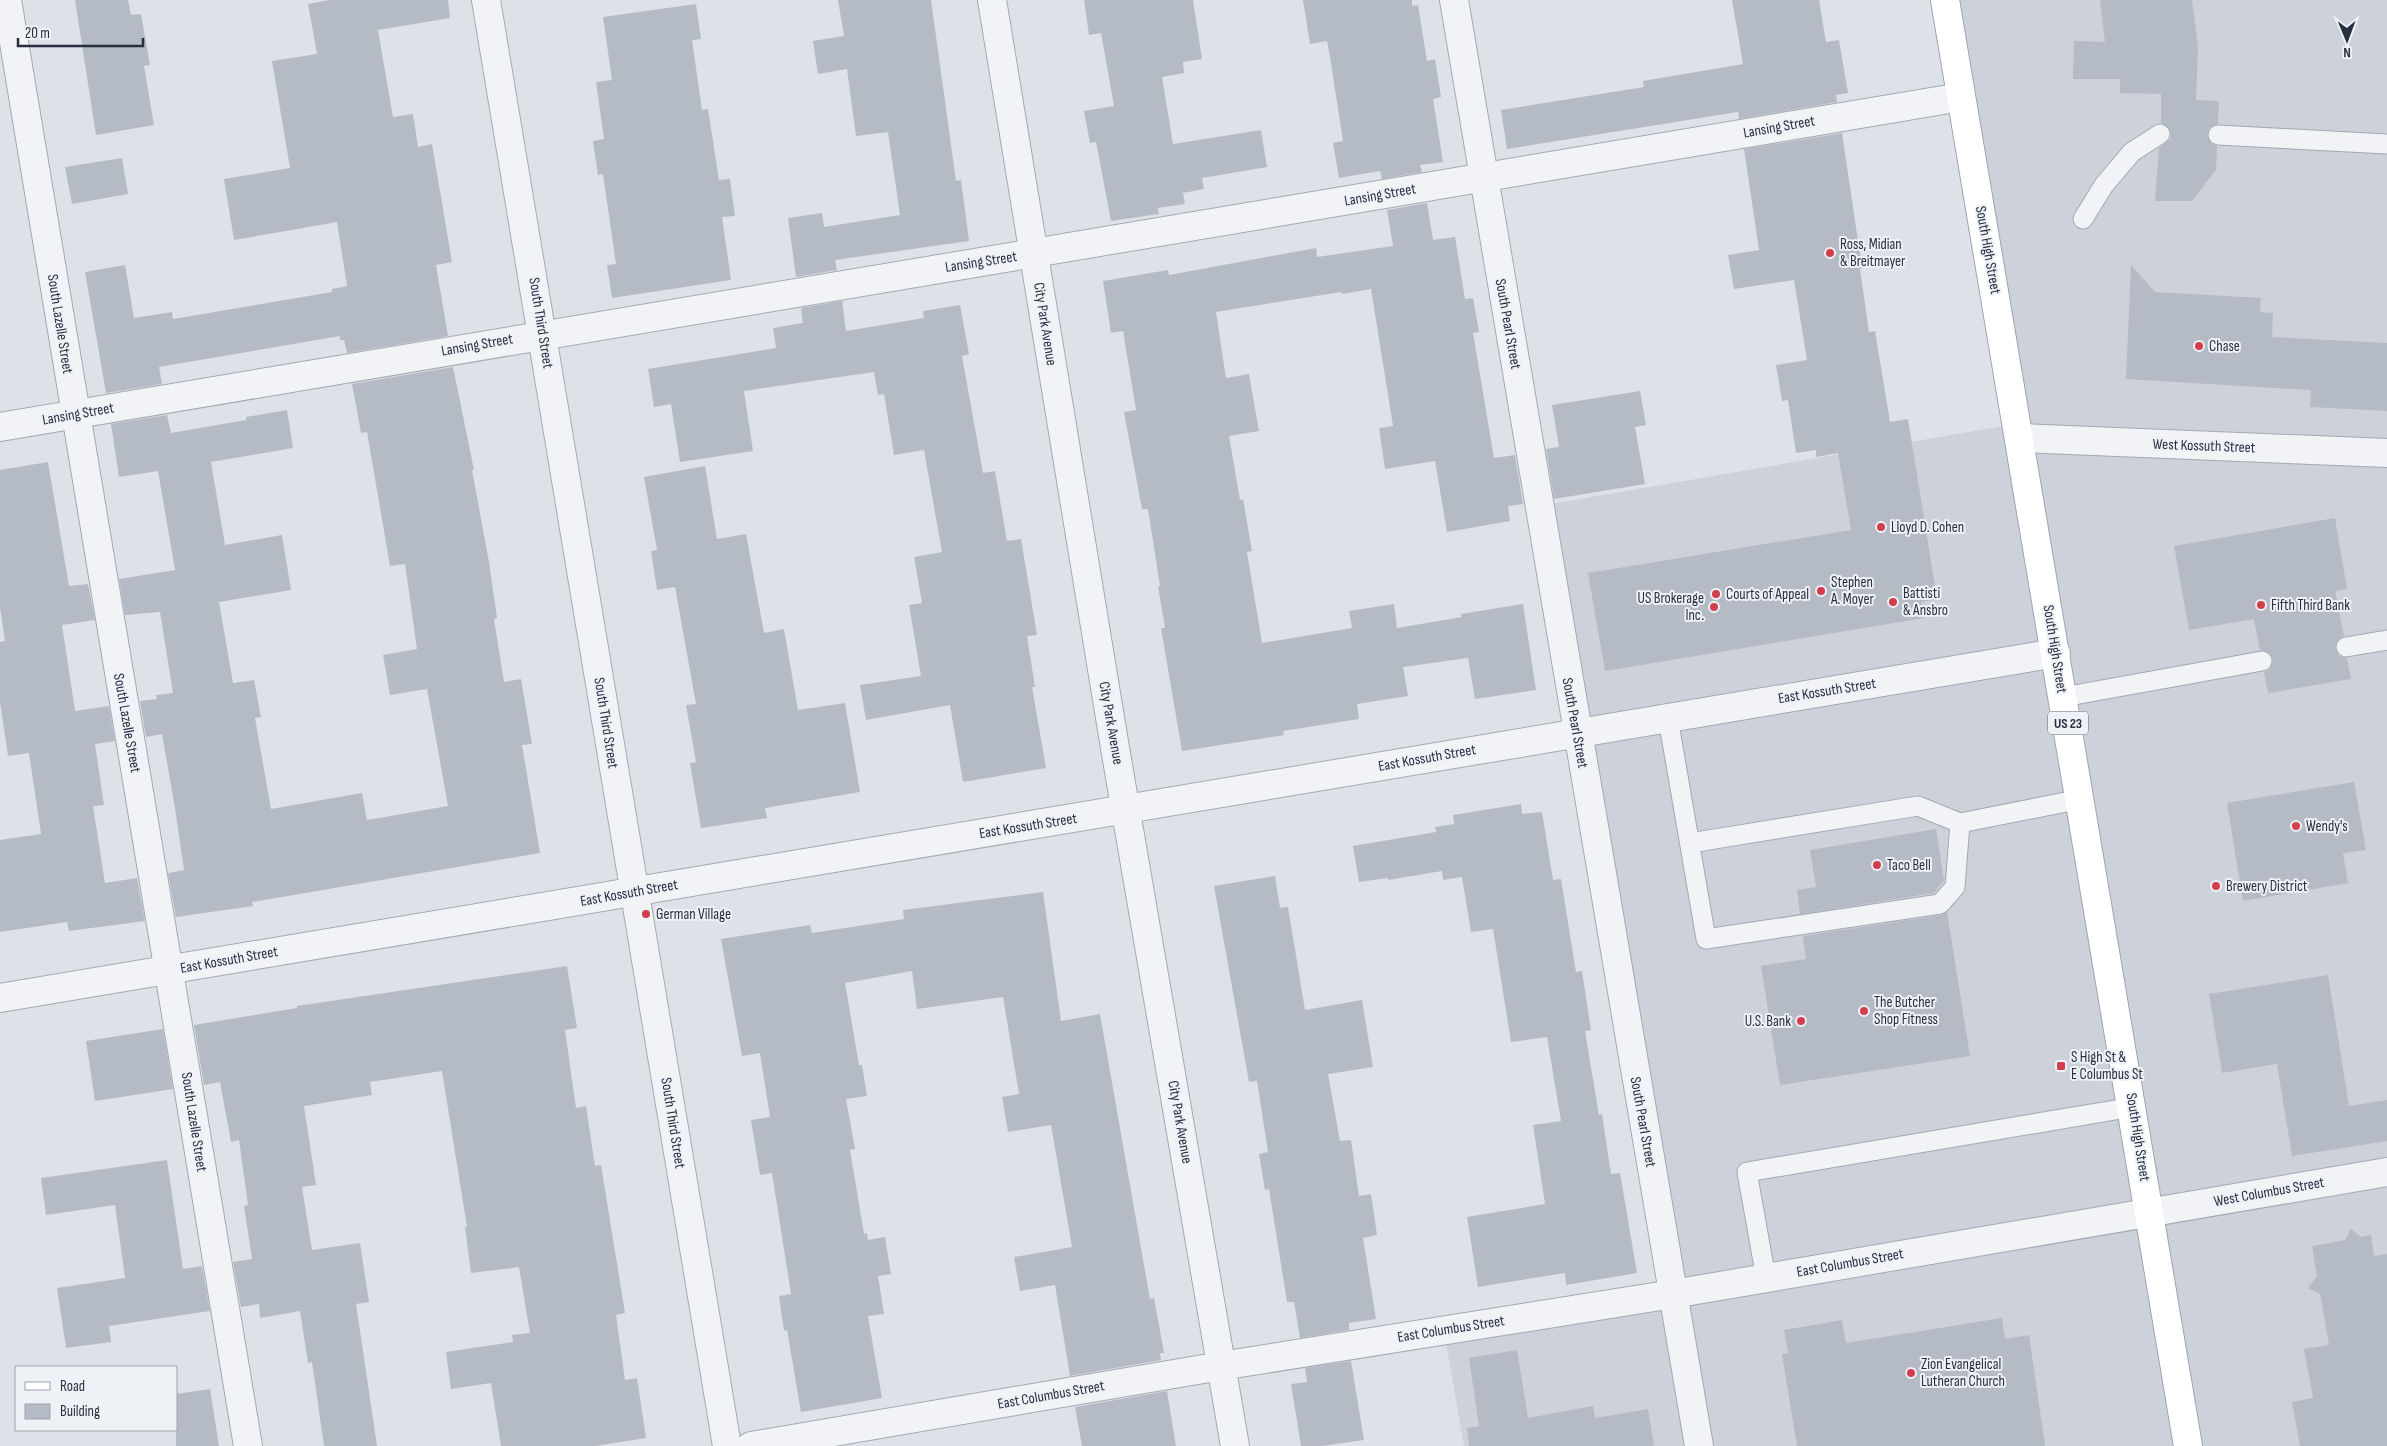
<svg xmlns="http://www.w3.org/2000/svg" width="2387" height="1446" font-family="'Sofia Sans Condensed',sans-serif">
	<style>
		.built { fill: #ccd1da }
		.building { fill: #b5bbc5 }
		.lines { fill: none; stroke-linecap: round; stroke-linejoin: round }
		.service-casing { stroke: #a3a9b2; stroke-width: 21 }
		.minor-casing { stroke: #a3a9b2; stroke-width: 30 }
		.tertiary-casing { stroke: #a3a9b2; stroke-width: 30 }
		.primary-casing { stroke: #9da5b5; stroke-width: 30 }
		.service { stroke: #f1f3f7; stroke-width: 19 }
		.minor { stroke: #f1f3f7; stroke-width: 28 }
		.tertiary { stroke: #f1f3f7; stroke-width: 28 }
		.primary { stroke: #fff; stroke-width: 28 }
		.poi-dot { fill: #d33e4d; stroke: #eef1f6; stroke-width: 2 }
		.labels { text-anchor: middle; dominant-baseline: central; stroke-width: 4; stroke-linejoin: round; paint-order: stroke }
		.shield { fill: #eef1f6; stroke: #636977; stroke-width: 1 }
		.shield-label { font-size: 14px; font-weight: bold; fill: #272f40 }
		.street-label { font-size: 15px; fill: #272f40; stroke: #eef1f6 }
		.poi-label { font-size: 15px; fill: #272f40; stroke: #eef1f6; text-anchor: start }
	</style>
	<rect width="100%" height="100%" fill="#dee2e8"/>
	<path class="built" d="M1957 0H2387V1446H1464L1445 1337 1676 1289 1545 505 2021 423Z"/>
	<path class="building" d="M75 0H128L131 15 141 14 150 65 144 66 154 125 96 135Z
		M329 0H448L450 18 378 30 393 117 413 114 418 147 432 144 452 262 436 265 448 336 347 353 344 340H340V336L159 367 162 384 106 393 85 272 125 265 134 318 172 312 173 319 332 292V289L347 286 337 222 234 240 224 179 290 168 272 61 317 54 308 4Z
		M838 0H931L956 181 961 180 969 241 835 260 837 270 796 277 788 218 822 213 824 227 900 215 888 132 856 136 847 69 818 74 813 41 844 36Z
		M1084 0H1193L1202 59 1183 62 1184 73 1162 77 1173 144 1261 130 1267 167 1202 178 1204 189 1183 193 1185 204 1158 208 1159 214 1111 221 1096 142 1090 143 1084 111 1114 106 1101 33 1089 35Z
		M1303 0H1412V6L1418 5 1427 61 1435 59 1441 97 1433 99 1443 162 1420 165 1422 172 1382 179 1380 171 1339 178 1333 143 1343 141 1330 57 1327 41 1310 44Z
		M1732 0H1819L1826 42 1839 40 1848 93 1836 95 1837 102 1739 119 1738 112 1507 149 1501 110 1644 87 1643 81 1743 64Z
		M2100 0H2192L2198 47 2196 100 2219 101 2218 124 2209 128 2207 135 2211 144 2217 146 2216 170 2192 201H2155L2159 148 2170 140 2171 134 2169 128 2161 123V94L2120 93V79H2073L2074 41 2105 42Z
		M696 4 701 39 692 40 702 110 708 109 719 180 730 179 735 216 722 217 731 280 612 298 607 265 616 264 603 174 598 175 593 141 604 139 596 82 612 80 603 17Z
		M1842 133 1862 268 1860 269 1869 332 1875 331 1890 422 1908 419 1937 599 1921 602 1924 618 1605 671 1588 573 1851 530 1838 453 1816 457V450L1796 453 1788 400 1782 401 1776 365 1807 360 1794 280 1734 289 1728 255 1759 250 1744 149Z
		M122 158 128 194 72 204 65 167Z
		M1427 203 1433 240 1455 237 1465 299 1473 298 1479 332 1473 333 1494 458 1515 455 1523 504 1508 506 1510 521 1447 532 1435 461 1385 469 1379 428 1393 426 1371 289 1342 294 1341 292 1216 312 1226 378 1249 374 1259 431 1229 436 1240 500 1243 499 1252 551 1247 552 1262 643 1352 628 1349 611 1394 604 1397 628 1462 617 1461 614 1523 604 1536 690 1475 699 1468 658 1403 667 1408 696 1357 704 1359 719 1283 731 1284 735 1182 751 1161 628H1165L1158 586H1160L1148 509H1142L1124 412 1136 410 1123 331 1111 333 1103 281 1168 270 1169 275 1316 248 1317 257 1393 246 1387 210Z
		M2131 265 2155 292 2261 298 2260 312 2273 313 2272 337 2387 343V411L2310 407 2311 390 2126 379Z
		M842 301 846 331 924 318 923 311 960 305 969 354 962 356 983 473 995 471 1007 541 1021 539 1037 635 1027 636 1035 687H1032L1046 768 963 782 950 705 866 720 860 685 921 676 909 605 922 603 914 557 942 552 924 450 894 455 884 394 878 395 874 372 744 391 753 451 680 462 671 404 654 407 648 369 776 348 773 328 803 323 801 308Z
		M453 367 474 470H472L489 562 497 618 494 619 504 682 521 679 532 744 522 745 540 853 252 902 253 906 176 917 168 873 184 870 175 808 162 734 146 737 140 701 157 699 156 695 173 693 160 612 125 615 119 579 175 570 158 471 119 477 111 424 167 415 171 433 246 420V417L287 410 293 448 211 462 225 545 282 535 291 590 219 602 233 683 254 680 261 717 255 718 271 809 362 793 367 820 448 806 427 689 390 695 383 655 417 649 405 564 390 566 367 432 361 433 352 384Z
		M1640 391 1646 425 1635 427 1645 484 1554 499 1546 449 1559 447 1552 405Z
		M48 462 69 586 88 584 95 620 62 625 75 711 109 706 115 741 95 744 104 805 93 806 105 883 137 878 145 921 69 931 67 922 0 932V840L41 834 29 753 8 756 0 702V642L5 641 0 607V470Z
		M705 466 717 539 746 534 764 633 784 629 798 710 845 703 860 792 765 808 767 818 701 828 690 763 696 762 686 705 696 704 675 587 657 590 651 551 657 550 644 477Z
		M2335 518 2347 589 2335 591 2344 636 2336 643 2335 648 2338 655 2347 658 2351 679 2268 693 2264 672 2270 669 2273 659 2270 653 2260 650 2254 619 2189 630 2174 546Z
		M2354 782 2366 850 2343 853 2348 883 2243 901 2227 803Z
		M1521 804 1522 814 1542 812 1553 880 1561 879 1576 972 1582 971 1591 1030 1585 1031 1599 1115 1602 1114 1611 1174 1620 1173 1637 1273 1566 1285 1565 1273 1478 1287 1467 1217 1545 1204 1533 1125 1561 1121 1547 1037 1511 1042 1493 929 1471 932 1462 877 1443 880 1442 871 1388 880V878L1359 882 1353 846 1436 832 1435 827 1454 824 1453 815Z
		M1936 829 1944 880 1934 893 1800 914 1797 890 1816 887 1810 850Z
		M1275 876 1280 908 1288 907 1305 1010 1362 1000 1373 1067 1328 1074 1340 1141 1351 1140 1359 1196 1371 1194 1377 1235 1363 1238 1376 1319 1349 1323V1330L1300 1338 1294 1302H1287L1269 1189 1265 1190 1259 1154 1268 1152 1257 1081 1249 1082 1214 886Z
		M1043 892 1061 1021 1100 1014 1150 1299 1154 1298 1159 1325 1164 1353H1160L1161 1360 1070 1376 1055 1285 1020 1291 1014 1257 1072 1247 1051 1125 1008 1132 1002 1097 1019 1094 1003 997 917 1009 912 971 845 983 859 1065H862L867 1096 846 1099 855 1149 850 1150 864 1234 867 1233 868 1240 885 1237 891 1274 878 1276 884 1314 868 1316 882 1398 801 1412 787 1330 784 1331 779 1296 791 1294 772 1173 760 1175 751 1120 770 1117 760 1053 742 1056 721 939 810 925 812 933 904 919 903 910Z
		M1947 912 1970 1056 1780 1085 1761 966 1806 959 1803 936 1942 915Z
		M567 966 577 1028 565 1030 576 1108 586 1106 595 1166 601 1165 625 1313 616 1315 625 1380 637 1378 646 1438 595 1446H501L491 1383 451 1389 446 1352 513 1342 512 1335 530 1333 519 1267 471 1273 465 1227H467L442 1071 370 1082 372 1095 304 1106 316 1185 302 1187 312 1250 360 1243 369 1302 356 1304 377 1446H324L312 1362 308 1363 300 1311 260 1318 259 1304 241 1307 233 1262 252 1259 244 1206 248 1205 239 1140 231 1142 220 1082 204 1085 194 1025 297 1008V1006Z
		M2328 975 2349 1106 2387 1100V1141L2292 1156 2277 1064 2222 1073 2209 994Z
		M163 1029 173 1089 95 1101 86 1041Z
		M167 1160 183 1269 202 1266 210 1311 109 1326 111 1342 66 1348 57 1288 125 1278 115 1205 46 1215 41 1178Z
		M2351 1229 2361 1237 2371 1235 2374 1256 2387 1254V1446H2300L2292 1402 2313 1398 2304 1349 2329 1345 2320 1294 2308 1288 2317 1276 2312 1246 2345 1240Z
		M2002 1318 2005 1339 2029 1335 2045 1446H1797L1782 1354 1788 1353 1784 1330 1842 1320 1846 1343Z
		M1517 1350 1528 1418 1593 1406 1595 1418 1648 1409 1654 1446H1469L1467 1428 1479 1426 1469 1358Z
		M1351 1361 1364 1440 1322 1446H1301L1291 1384 1307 1382 1305 1368Z
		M210 1389 219 1446H176V1394Z
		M1167 1391 1176 1446H1082L1075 1407Z"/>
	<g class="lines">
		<defs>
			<path id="service" d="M2218 135 2387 144
				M2083 219 2104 185 2132 152 2160 134
				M2346 647 2387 640
				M2063 697 2262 661
				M1668 718 1706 939 1940 904 1955 887 1960 823
				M1690 843 1918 806 1960 823 2081 799
				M1766 1278 1747 1172 2133 1107"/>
			<path id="minor" d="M7 0 248 1446
				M992 0 1115 748 1235 1446
				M1454 0 1699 1446
				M0 427 1961 97
				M2020 438 2387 453
				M0 998 2056 653
				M751 1446 1221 1366 1673 1294 2387 1172"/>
			<path id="tertiary" d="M486 0 727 1446"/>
			<path id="primary" d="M1945 0 2188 1446"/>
		</defs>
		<use href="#service" class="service-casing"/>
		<use href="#minor" class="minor-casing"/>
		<use href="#tertiary" class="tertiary-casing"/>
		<use href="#primary" class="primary-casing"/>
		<use href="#service" class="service"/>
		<use href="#minor" class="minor"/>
		<use href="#tertiary" class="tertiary"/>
		<use href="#primary" class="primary"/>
	</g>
	<g class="poi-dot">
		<circle cx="1830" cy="253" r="5"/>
		<circle cx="2199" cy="346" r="5"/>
		<circle cx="1881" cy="527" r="5"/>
		<circle cx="1821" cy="591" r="5"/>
		<circle cx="1716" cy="594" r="5"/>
		<circle cx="1893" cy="602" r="5"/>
		<circle cx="2261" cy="605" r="5"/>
		<circle cx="1714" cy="607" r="5"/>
		<circle cx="2296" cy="826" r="5"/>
		<circle cx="1877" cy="865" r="5"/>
		<circle cx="2216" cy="886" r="5"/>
		<circle cx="646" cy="914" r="5"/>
		<circle cx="1864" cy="1011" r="5"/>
		<circle cx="1801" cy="1021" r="5"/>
		<rect x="2056" y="1061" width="10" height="10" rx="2.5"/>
		<circle cx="1911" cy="1373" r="5"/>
	</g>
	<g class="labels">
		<rect class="shield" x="2048" y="711.5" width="40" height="23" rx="4"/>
		<g class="shield-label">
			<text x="2068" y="723">US 23</text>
		</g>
		<g class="street-label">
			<text transform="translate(1779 127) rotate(-10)">Lansing Street</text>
			<text transform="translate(1380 195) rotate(-10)">Lansing Street</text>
			<text transform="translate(1988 250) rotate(80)">South High Street</text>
			<text transform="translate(981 262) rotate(-9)">Lansing Street</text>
			<text transform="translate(541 323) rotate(81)">South Third Street</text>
			<text transform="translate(60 324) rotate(81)">South Lazelle Street</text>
			<text transform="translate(1045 324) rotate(81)">City Park Avenue</text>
			<text transform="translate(1508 324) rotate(80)">South Pearl Street</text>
			<text transform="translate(477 345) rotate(-10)">Lansing Street</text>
			<text transform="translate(78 414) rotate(-10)">Lansing Street</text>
			<text transform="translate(2204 446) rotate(2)">West Kossuth Street</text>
			<text transform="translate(2055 649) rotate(81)">South High Street</text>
			<text transform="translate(1827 691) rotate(-9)">East Kossuth Street</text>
			<text transform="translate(127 723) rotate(80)">South Lazelle Street</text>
			<text transform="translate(606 723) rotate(81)">South Third Street</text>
			<text transform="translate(1111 723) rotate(80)">City Park Avenue</text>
			<text transform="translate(1575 723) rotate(80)">South Pearl Street</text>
			<text transform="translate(1427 758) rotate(-10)">East Kossuth Street</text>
			<text transform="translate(1028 826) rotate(-9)">East Kossuth Street</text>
			<text transform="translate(629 893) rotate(-10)">East Kossuth Street</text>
			<text transform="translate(229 960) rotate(-10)">East Kossuth Street</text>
			<text transform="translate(194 1122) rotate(81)">South Lazelle Street</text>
			<text transform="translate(1180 1122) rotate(80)">City Park Avenue</text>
			<text transform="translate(1643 1122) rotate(80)">South Pearl Street</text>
			<text transform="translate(673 1123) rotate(81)">South Third Street</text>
			<text transform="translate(2138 1137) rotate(81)">South High Street</text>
			<text transform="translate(2269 1192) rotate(-10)">West Columbus Street</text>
			<text transform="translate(1850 1263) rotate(-10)">East Columbus Street</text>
			<text transform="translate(1451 1329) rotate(-9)">East Columbus Street</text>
			<text transform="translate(1051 1395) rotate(-10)">East Columbus Street</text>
		</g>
		<g class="poi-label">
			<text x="1840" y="244">Ross, Midian<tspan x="1840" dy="17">&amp; Breitmayer</tspan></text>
			<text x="2209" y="346">Chase</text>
			<text x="1891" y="527">Lloyd D. Cohen</text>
			<text x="1831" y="582">Stephen<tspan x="1831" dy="17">A. Moyer</tspan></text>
			<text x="1903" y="593">Battisti<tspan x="1903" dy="17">&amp; Ansbro</tspan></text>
			<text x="1726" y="594">Courts of Appeal</text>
			<text x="1704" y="598" text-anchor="end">US Brokerage<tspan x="1704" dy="17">Inc.</tspan></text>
			<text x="2271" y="605">Fifth Third Bank</text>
			<text x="2306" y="826">Wendy's</text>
			<text x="1887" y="865">Taco Bell</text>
			<text x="2226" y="886">Brewery District</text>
			<text x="656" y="914">German Village</text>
			<text x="1874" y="1002">The Butcher<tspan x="1874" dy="17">Shop Fitness</tspan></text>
			<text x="1791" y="1021" text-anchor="end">U.S. Bank</text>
			<text x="2071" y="1057">S High St &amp;<tspan x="2071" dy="17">E Columbus St</tspan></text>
			<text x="1921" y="1364">Zion Evangelical<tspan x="1921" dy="17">Lutheran Church</tspan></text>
		</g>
	</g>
	<rect x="15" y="1366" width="162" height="65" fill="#eef1f6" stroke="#9ea3ad"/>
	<rect x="25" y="1382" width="25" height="8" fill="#ffffff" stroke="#9ea3ad"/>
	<text x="60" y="1391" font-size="15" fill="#272f40">Road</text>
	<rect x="25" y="1404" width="25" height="15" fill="#b5bbc5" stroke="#9ea3ad"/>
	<text x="60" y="1416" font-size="15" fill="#272f40">Building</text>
	<g transform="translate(2347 40) rotate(179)" stroke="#eef1f6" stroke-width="4" paint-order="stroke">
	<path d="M0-4L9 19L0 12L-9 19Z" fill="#272f40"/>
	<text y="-8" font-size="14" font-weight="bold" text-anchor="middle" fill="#272f40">N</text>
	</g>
	<path d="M18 38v8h125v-8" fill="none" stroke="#272f40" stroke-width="2.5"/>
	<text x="25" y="38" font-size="15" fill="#272f40" stroke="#eef1f6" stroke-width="4" paint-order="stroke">20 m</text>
</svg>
